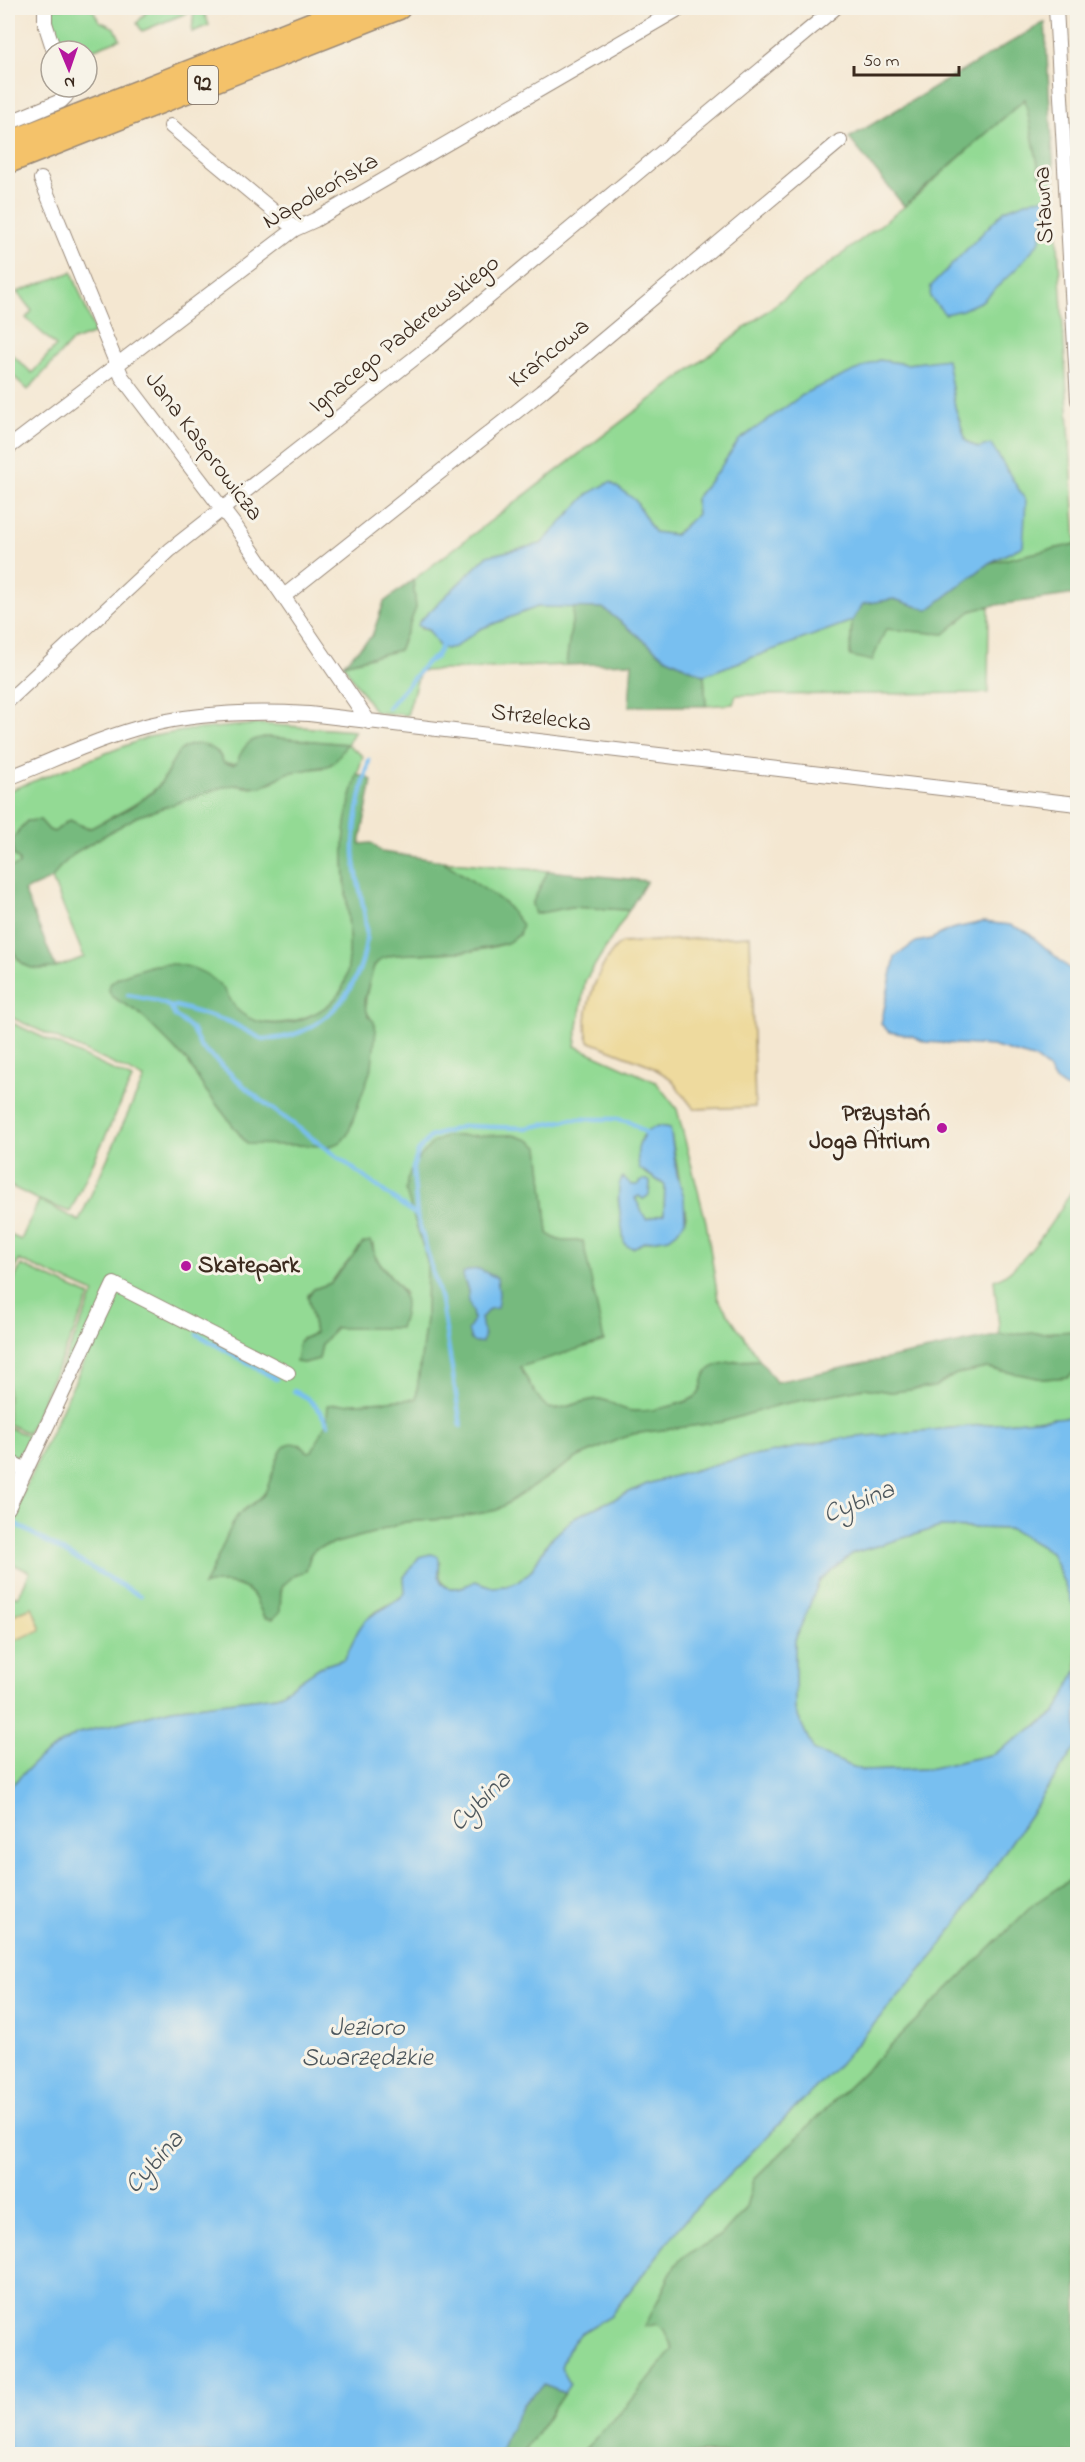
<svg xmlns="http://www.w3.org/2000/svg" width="1085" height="2462" font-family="'Indie Flower',sans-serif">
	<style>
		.green { fill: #93da94; stroke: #678259; stroke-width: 1.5; fill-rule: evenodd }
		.forest { fill: #76ba7e; stroke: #58724e; stroke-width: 1.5; fill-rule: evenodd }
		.sand { fill: #eeda9e; stroke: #94825e; stroke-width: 1.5 }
		.water { fill: #78bff0; stroke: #5a7487; stroke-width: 1.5 }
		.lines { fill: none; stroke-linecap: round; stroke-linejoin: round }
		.stream { stroke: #78bff0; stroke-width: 4.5 }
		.street-casing { stroke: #988878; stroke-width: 16 }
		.primary-casing { stroke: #988878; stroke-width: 25 }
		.street { stroke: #fff; stroke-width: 14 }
		.primary { stroke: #f4c26a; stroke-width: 22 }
		.poi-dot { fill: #b5179e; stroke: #f7f3e8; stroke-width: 2 }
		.labels { text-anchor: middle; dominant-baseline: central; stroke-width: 6; stroke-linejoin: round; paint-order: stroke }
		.shield { fill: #f7f3e8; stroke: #73665b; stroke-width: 1.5 }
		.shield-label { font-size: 22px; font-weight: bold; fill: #3b2a1e }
		.street-label { font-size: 24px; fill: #3b2a1e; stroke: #f7f3e8 }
		.poi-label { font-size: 24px; font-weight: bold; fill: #3b2a1e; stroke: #f7f3e8; text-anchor: end }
		.water-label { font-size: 26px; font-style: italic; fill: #4d575d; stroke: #f7f3e8 }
	</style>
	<rect width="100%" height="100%" fill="#f7f3e8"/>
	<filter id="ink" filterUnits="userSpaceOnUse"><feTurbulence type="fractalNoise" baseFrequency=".0167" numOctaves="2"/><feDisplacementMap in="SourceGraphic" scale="12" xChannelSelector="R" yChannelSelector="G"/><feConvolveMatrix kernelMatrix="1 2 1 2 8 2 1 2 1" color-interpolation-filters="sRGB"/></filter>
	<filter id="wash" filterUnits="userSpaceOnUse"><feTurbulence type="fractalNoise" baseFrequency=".008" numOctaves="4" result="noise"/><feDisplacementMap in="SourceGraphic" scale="24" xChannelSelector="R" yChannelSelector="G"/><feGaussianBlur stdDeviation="1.35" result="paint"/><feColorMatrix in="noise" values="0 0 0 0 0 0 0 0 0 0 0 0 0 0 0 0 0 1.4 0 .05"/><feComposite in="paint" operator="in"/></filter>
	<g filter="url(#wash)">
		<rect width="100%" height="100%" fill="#f4e7d1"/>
		<path class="green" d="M52 8H92L99 21 115 28 120 39 87 52 60 51 53 31Z
			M150 8H202L209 25 192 32 194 10 142 31 137 23Z
			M1026 98 1040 175 1054 176 1076 544 989 563 1023 546 978 448 966 441 955 407 947 360 907 364 879 360 718 471 695 499 697 514 674 535 654 532 635 500 588 494 541 544 487 556 419 622 421 629C432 629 434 636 438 645L455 647 480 629 537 607H574L566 665 420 671 407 715 375 712 343 664 399 650 416 608 413 580 904 207Z
			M72 272 95 333 71 342 28 390 8 371V351L32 373 56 346 26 318 32 311 17 292Z
			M989 606 988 693 736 695 733 704 706 706 704 675 852 621 850 656 886 629 944 634 971 611Z
			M260 724 355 731 347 744 363 756C354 785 346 813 344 844 341 882 358 953 344 985 339 997 327 1007 316 1013 292 1024 260 1030 238 1011 230 1004 228 993 220 985 200 967 174 963 148 966L128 1005 143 1016 188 1062 204 1088 247 1144 374 1022C364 1012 364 1002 368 988 370 979 372 965 380 959 389 954 402 954 412 954 439 953 500 954 519 935L471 880 442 861 548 871 532 904 535 914 571 907 629 910 585 981 575 1046 656 1082 677 1109 706 1222 718 1299 760 1360C743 1361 724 1360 710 1370 701 1376 704 1385 699 1393 692 1404 650 1411 638 1411 621 1412 611 1400 599 1399 590 1399 580 1403 572 1405 565 1407 556 1410 549 1408 539 1404 526 1376 520 1367L583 1241C569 1241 558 1244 548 1233L539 1148 407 1192 427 1260 426 1319 416 1399 328 1405 327 1422 312 1452H308L300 1444 281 1451 266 1492 233 1525 205 1585C218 1581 241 1582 252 1594 257 1600 260 1609 263 1616L281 1605C278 1587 287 1575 306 1571L311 1553 317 1548 373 1533 405 1522 457 1518 497 1510 578 1457 632 1434 722 1422 778 1405 864 1388 891 1392 934 1387 956 1374 987 1368 1043 1379 1068 1377 1077 1369V1416L838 1439 720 1463 647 1484 575 1517 548 1542 531 1571 519 1581 507 1586 492 1587 475 1581C452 1594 436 1590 440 1561L431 1554 419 1557 404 1577 405 1593C395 1604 380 1607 369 1617 355 1629 354 1645 344 1659L320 1667 277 1696 172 1709 76 1734 38 1759 8 1789V1643L41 1629 32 1607 8 1617V1593L18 1597 30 1572 9 1562 8 1563V1525L116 1293 26 1457 21 1458 8 1453V1427L31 1437 94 1293 19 1260 8 1285V1234L21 1240 39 1200 8 1185V1021L132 1079 70 1212 39 1200 79 1221 144 1078 8 1016V938C20 982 52 970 84 957L52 879 59 868 76 852 136 817 223 787 234 785 251 788 270 784 282 775 294 771 322 768 332 764 346 744 263 737 236 764 224 763 218 752C209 750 194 742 186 747 173 753 169 776 156 788 139 805 112 816 91 828L67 821 54 832 49 830 40 820 27 821C18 830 3 850 19 860V865L8 868V791L148 737 189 730ZM658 1126 670 1128 686 1216 677 1232 669 1238 644 1242 638 1246 624 1242 618 1198 627 1181 632 1185H638L641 1181 650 1182 649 1195 643 1199 639 1196 636 1197 637 1205 646 1219 664 1214 665 1185 644 1172 646 1133ZM373 1244 374 1255 405 1294 335 1328 322 1344 319 1359 304 1363 296 1362 301 1339 315 1333 308 1295 314 1289 331 1283 340 1270Z
			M1077 1182V1331L1000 1335 994 1280C1023 1271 1062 1208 1077 1182Z
			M21 1265 90 1296 28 1433 8 1424V1294Z
			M940 1527 1011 1529 1051 1552 1077 1615V1669L1056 1713 994 1754 928 1769 863 1771 814 1751 795 1710V1640L820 1580 853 1553Z
			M1077 1745V1875L1034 1904 754 2180 745 2210 722 2235 683 2257 674 2267 646 2326 657 2324 664 2329 673 2349 628 2405 580 2454H523L570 2384 561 2367 567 2350 581 2333 611 2315 689 2215 839 2064 936 1953Z"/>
		<path class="forest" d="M1045 22 1054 176 1040 175 1025 99 904 206 849 138Z
			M1076 544V594L989 606 971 611 944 634 886 629 872 661 850 656 852 621 862 604 894 599 928 610 989 563Z
			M413 580 416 608 399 650 343 664 372 636 384 602Z
			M574 607 603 608 665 657 704 675 706 706H629L632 663 566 665Z
			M269 737 347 744 336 760 328 766 287 773 262 787 234 785 223 787 136 817 76 852 59 868 52 879 24 891 56 968C48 968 37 970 29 967 0 956 7 895 8 868L19 865V860L13 854V838L27 821 40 820 49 830 54 832 70 820 86 828H91C112 817 137 806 155 790 165 780 168 771 174 759 181 744 200 740 213 749 219 752 221 758 224 763L233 765 237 762C243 746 250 737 269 737Z
			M357 774 372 780 360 844 371 843 382 852 442 861 505 903 522 925 519 935 507 943 472 951 394 955 381 959 374 966 364 1001 368 1015 374 1022 376 1030 372 1066 348 1134 341 1142 330 1146 247 1144 204 1088 188 1062 138 1012 112 997 108 988C113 977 128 974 138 970 167 958 200 964 222 987 229 995 232 1006 241 1013 269 1035 318 1021 339 994 360 966 342 882 344 846 345 821 350 797 357 774Z
			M548 871 647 881 629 910 571 907 535 914 532 904Z
			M513 1135 529 1140 539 1147 548 1233C558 1244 569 1241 583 1241L604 1341 520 1367C525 1376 540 1405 549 1408 557 1411 568 1406 576 1404 583 1402 592 1399 599 1399 611 1400 621 1412 638 1411 650 1411 692 1404 699 1393 704 1385 701 1376 710 1369 724 1360 743 1361 760 1360L776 1382 1000 1335 1077 1331V1369L1068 1377 1043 1379 987 1368 956 1374 934 1387 891 1392 864 1388 778 1405 722 1422 632 1434 578 1457 497 1510 457 1518 405 1522 373 1533 317 1548 311 1553 306 1571 296 1574 281 1587 280 1612 273 1619 265 1618C260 1611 258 1603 254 1596 244 1582 217 1580 203 1586 217 1565 223 1540 236 1518 243 1507 257 1504 264 1494 276 1477 277 1422 308 1452L312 1451 327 1422 328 1405 416 1399 426 1319 427 1260 406 1192 407 1180 413 1165 432 1143 447 1136ZM464 1274 489 1309 481 1318 484 1337 473 1324C474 1316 470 1297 467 1288 466 1282 463 1281 464 1274Z
			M370 1241C374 1247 373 1253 376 1258 396 1288 414 1289 400 1328H335L322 1344 319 1359 304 1363 296 1362 299 1341 315 1333 308 1296 314 1289 331 1283 363 1243Z
			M1077 1875V2454H580L628 2405 673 2349 664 2330 657 2324 645 2327 674 2267 683 2257 722 2235 745 2210 754 2180 1034 1904Z
			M544 2385 564 2393 523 2454H501L507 2435 523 2404Z"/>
		<path class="sand" d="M750 936 755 1107 694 1109 670 1078 647 1064 590 1042C576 1020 601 957 621 943Z
			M32 1607 41 1630 8 1643V1617Z"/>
		<path class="water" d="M1047 198 1040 241 1016 269 982 301 962 310 945 314 930 297 931 286 1005 210 1034 199Z
			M947 359 955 407 966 441 978 448 991 444 1026 501 1023 546 989 563 928 610 894 599 863 604 852 621 704 675 665 657 603 608 537 607 480 629 455 647 445 649 438 645 428 629 418 626 419 622 487 556 541 544 588 494 610 482 635 500 654 532 675 535 697 514 695 499 718 471 739 440 807 392 879 360 907 364Z
			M983 922 1010 925 1027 932 1077 975V1091L1065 1088 1055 1081 1048 1069 1036 1059 992 1046 925 1042 912 1036 889 1032 881 1024 895 957 916 942 931 939 951 929Z
			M658 1126 670 1128 677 1175 684 1197 685 1221 677 1232 669 1238 644 1242 633 1248 627 1246 624 1242C623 1227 613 1186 623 1177L632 1185H638L643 1180H647L650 1182 649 1195 643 1199 639 1196 635 1198 646 1219 664 1214 665 1185 640 1169C634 1151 639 1131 658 1126Z
			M479 1269 497 1278 499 1294 497 1308 489 1309 481 1318 484 1337 482 1342 475 1343 471 1340 468 1330C477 1319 472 1314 469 1302 468 1298 469 1292 467 1287 465 1281 463 1280 463 1273L469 1270Z
			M1077 1416V1615L1051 1552 1011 1529 940 1527 853 1553 820 1580 795 1640V1710L814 1751 863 1771 928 1769 994 1754 1056 1713 1077 1669V1745L936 1953 839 2064 689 2215 611 2315 581 2333 567 2350 561 2367 570 2384 564 2393 544 2385 523 2404 507 2435 501 2454H8V1789L38 1759 76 1734 172 1709 277 1696 320 1667 344 1659C353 1647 354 1632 365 1621 377 1609 395 1606 405 1593L404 1577 419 1557 431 1554 438 1556C441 1563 438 1569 439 1576 443 1595 463 1588 475 1581L492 1587 507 1586 519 1581 531 1571 548 1542 575 1517 647 1484 720 1463 838 1439Z"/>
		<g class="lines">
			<path class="stream" d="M388 708 427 662 436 657 441 647
				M369 760C362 790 354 819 354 850 354 877 369 916 366 941 361 993 317 1041 262 1039L230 1022 176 1006 171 1007 175 1016 192 1029 200 1046 254 1095 417 1216 441 1300 461 1426
				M128 995 155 1000 171 1007
				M417 1216 413 1168 418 1152 430 1137 464 1126 526 1128 573 1119H617L630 1122 646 1133
				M197 1334 276 1379
				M294 1391C310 1397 319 1409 328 1424
				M14 1523 140 1596"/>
		</g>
	</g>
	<g filter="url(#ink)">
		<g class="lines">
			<defs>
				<path id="street" d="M45 8V23L54 51
					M1056 8 1078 400
					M8 123 61 101 66 96V87
					M171 126 295 229
					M41 179 122 377 236 527 369 722
					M8 448 295 229 315 220 680 8
					M284 596 541 392 840 141
					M8 701 170 550 430 346 835 8
					M8 778C54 760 101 737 149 725 202 712 255 711 309 714L1077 804 1078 802
					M8 1461 26 1470
					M8 1508 114 1284 288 1373"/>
				<path id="primary" d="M8 143 351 8
					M8 162 399 8"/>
			</defs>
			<use href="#street" class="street-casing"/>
			<use href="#primary" class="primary-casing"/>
			<use href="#street" class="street"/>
			<use href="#primary" class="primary"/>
		</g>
	</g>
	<g class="poi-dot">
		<circle cx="942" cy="1128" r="6"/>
		<circle cx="186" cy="1266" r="6"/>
	</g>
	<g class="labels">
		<rect class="shield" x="188" y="66" width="30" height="38" rx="4.5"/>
		<g class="shield-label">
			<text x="203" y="85">92</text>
		</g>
		<g class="street-label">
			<text transform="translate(321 192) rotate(-30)">Napoleońska</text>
			<text transform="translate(1045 205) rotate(-93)">Stawna</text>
			<text transform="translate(405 335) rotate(-39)">Ignacego Paderewskiego</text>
			<text transform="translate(550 354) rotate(-39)">Krańcowa</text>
			<text transform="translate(203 447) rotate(53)">Jana Kasprowicza</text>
			<text transform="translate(541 719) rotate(7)">Strzelecka</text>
		</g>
		<g class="poi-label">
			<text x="930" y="1114">Przystań<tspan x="930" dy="28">Joga Atrium</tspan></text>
			<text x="198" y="1266" text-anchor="start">Skatepark</text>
		</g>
		<g class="water-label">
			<text transform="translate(859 1503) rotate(-22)">Cybina</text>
			<text transform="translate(481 1802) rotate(-44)">Cybina</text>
			<text x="367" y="2029">Jezioro<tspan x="367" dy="30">Swarzędzkie</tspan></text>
			<text transform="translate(155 2163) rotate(-48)">Cybina</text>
		</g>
	</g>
	<rect width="1085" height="2462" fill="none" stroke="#f7f3e8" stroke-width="30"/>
	<g transform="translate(69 69) rotate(178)"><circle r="28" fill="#f7f3e8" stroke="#aca397" stroke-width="1.5"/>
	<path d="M0-4.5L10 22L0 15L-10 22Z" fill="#b5179e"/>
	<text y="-9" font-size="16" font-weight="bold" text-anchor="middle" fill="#3b2a1e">N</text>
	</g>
	<path d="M854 66v9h105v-9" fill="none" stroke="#3b2a1e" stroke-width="3"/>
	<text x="863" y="66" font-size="18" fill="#3b2a1e" stroke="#f7f3e8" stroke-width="4.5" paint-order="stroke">50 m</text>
</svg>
